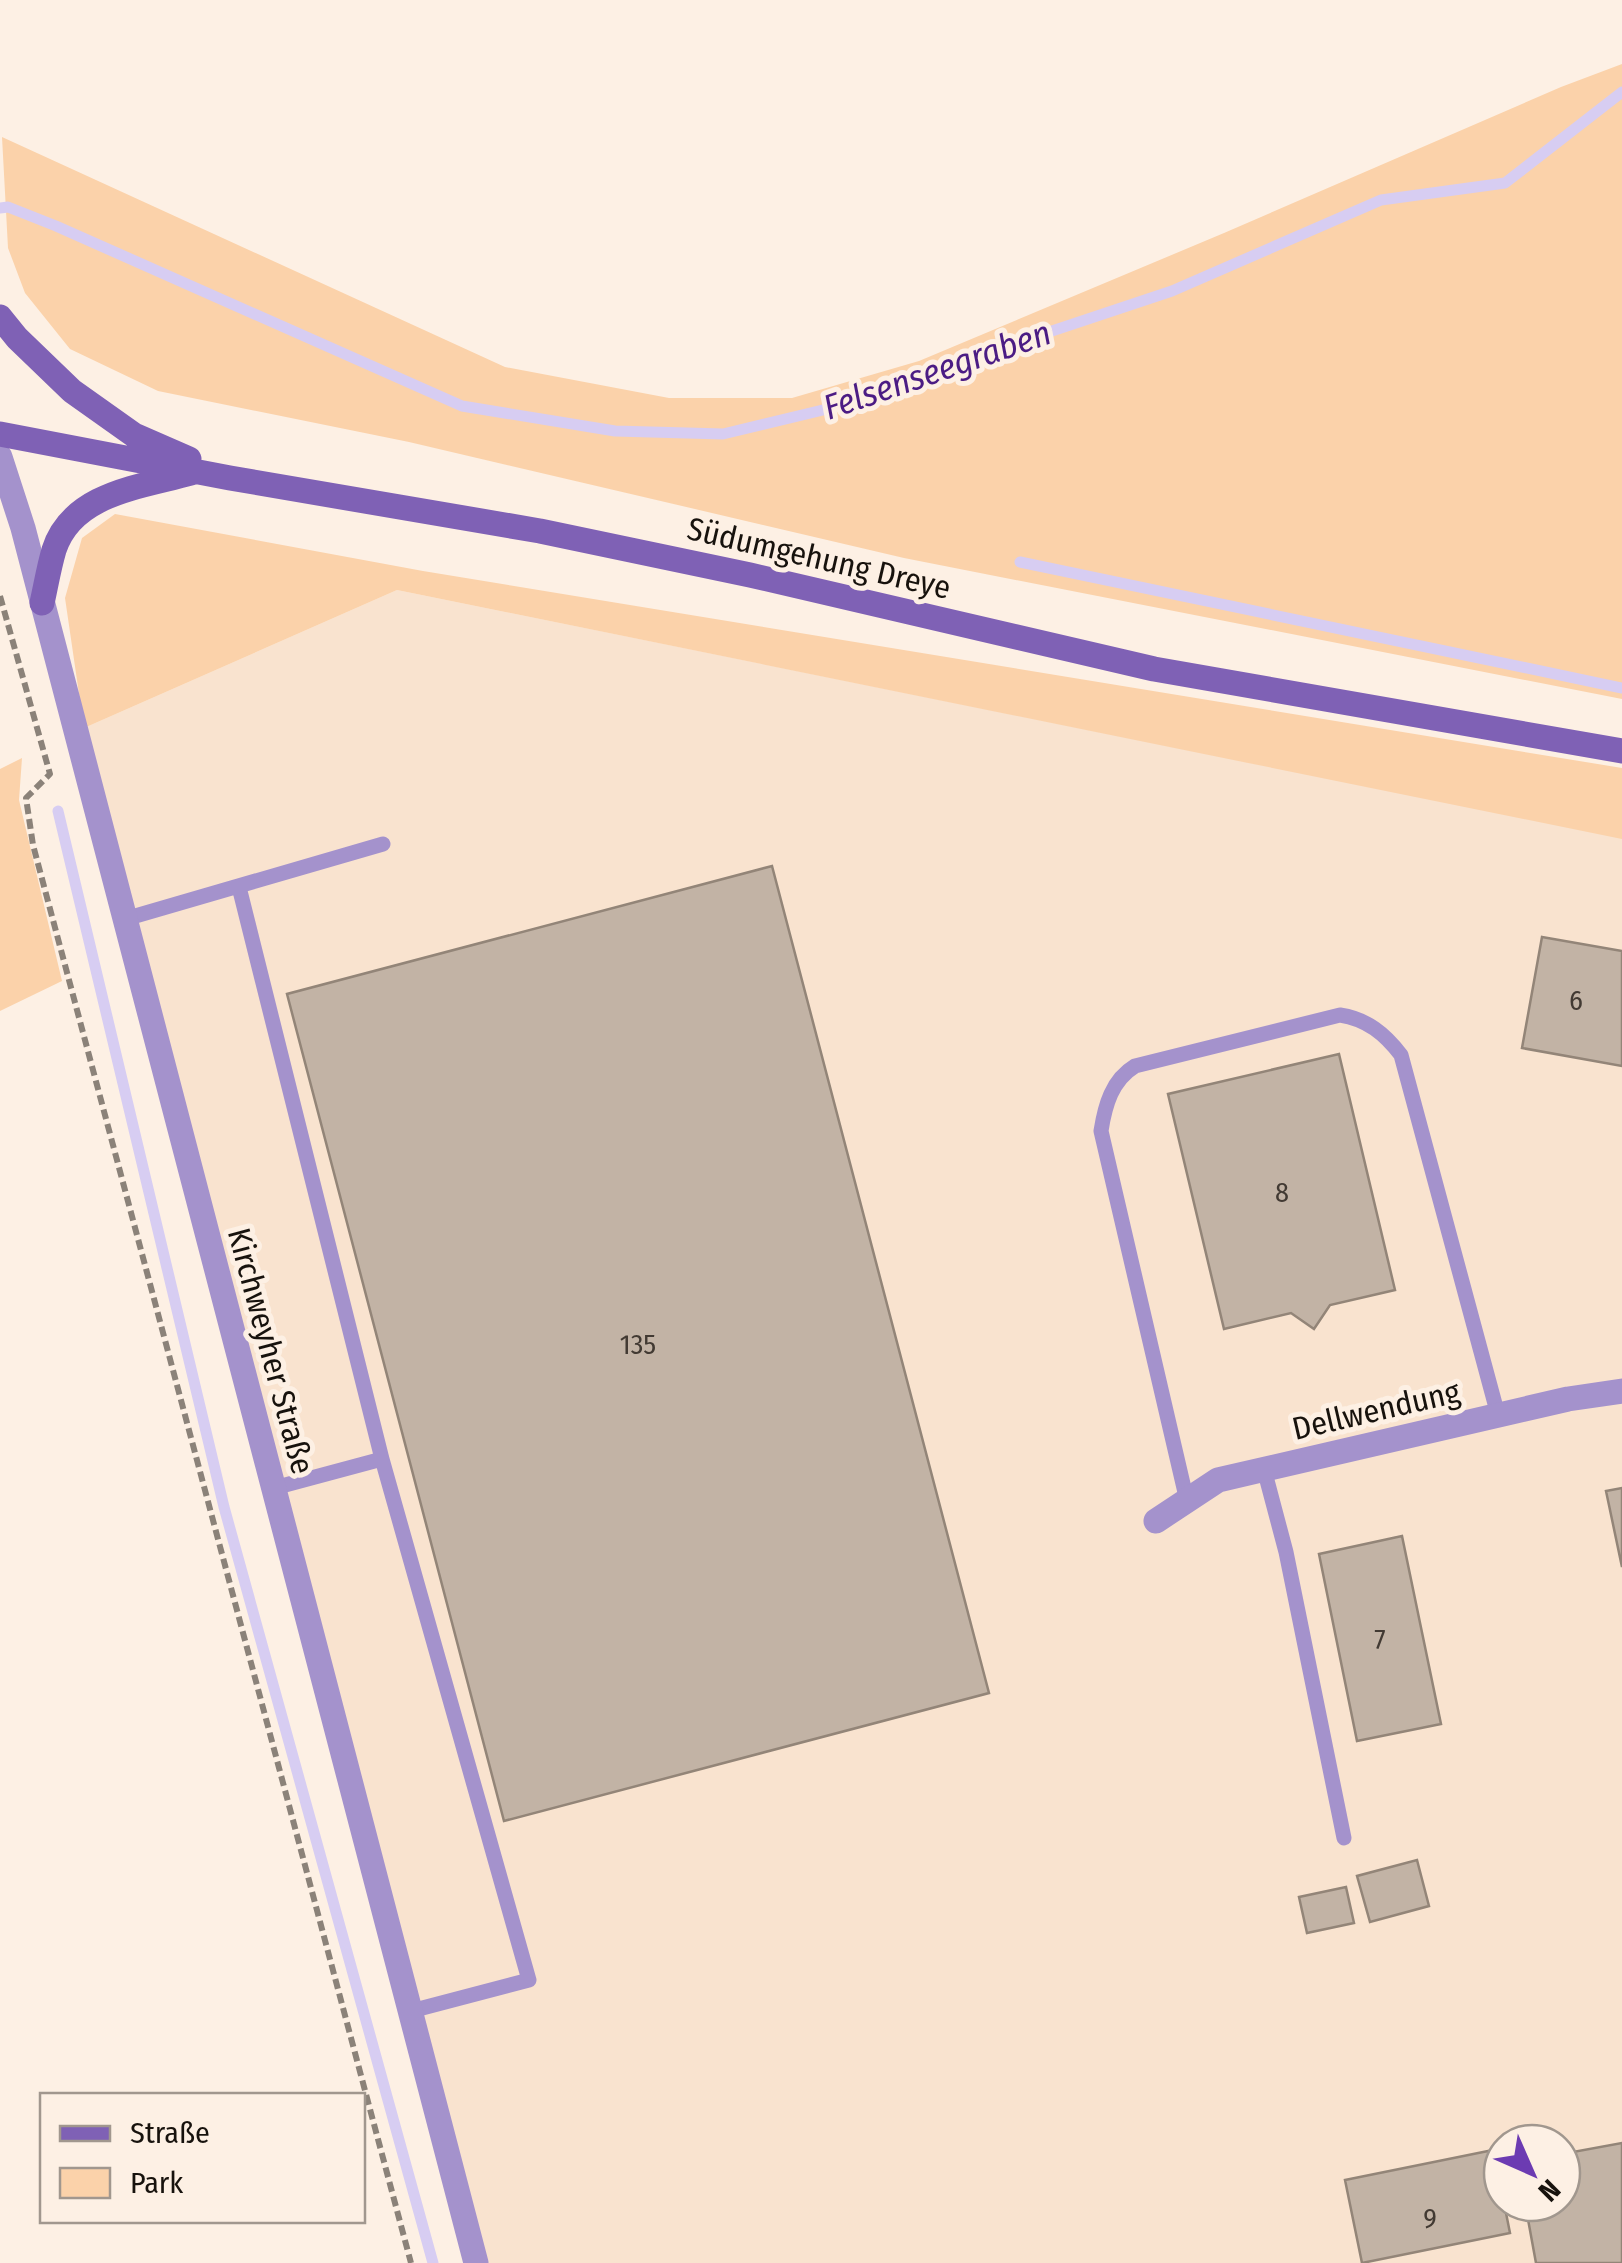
<svg xmlns="http://www.w3.org/2000/svg" width="1622" height="2263" font-family="'Fira Sans Condensed',sans-serif">
	<style>
		.built { fill: #f9e3cf; fill-rule: evenodd }
		.green { fill: #fbd2aa }
		.lines { fill: none; stroke-linecap: round; stroke-linejoin: round }
		.stream { stroke: #d7cdf2; stroke-width: 11 }
		.building { fill: #c2b3a5; stroke: #938578; stroke-width: 2.5 }
		.path { stroke: #8b8279; stroke-width: 6; stroke-dasharray: 10 5; stroke-linecap: butt }
		.service { stroke: #a492cc; stroke-width: 15 }
		.minor { stroke: #a492cc; stroke-width: 25 }
		.secondary { stroke: #7f61b5; stroke-width: 25 }
		.labels { text-anchor: middle; dominant-baseline: central; stroke-width: 10; stroke-linejoin: round; paint-order: stroke }
		.number-label { font-size: 28px; fill: #423a33 }
		.street-label { font-size: 32px; fill: #17120d; stroke: #fdf0e4 }
		.water-label { font-size: 35px; font-style: italic; fill: #4b1c84; stroke: #fdf0e4 }
	</style>
	<rect width="100%" height="100%" fill="#fdf0e4"/>
	<path class="built" d="M397 590 1622 838V2263H487L84 728ZM1502 2143H1562V2203H1502Z"/>
	<path class="green" d="M1622 64V699L904 558 409 442 158 391 70 349 25 293 8 248 2 137 505 367 669 398H792L919 361 1224 233 1561 87Z
		M115 514 423 571 1622 768V839L397 590 84 728 65 598 82 538Z
		M22 758 19 800 62 981 0 1011V769Z"/>
	<g class="lines">
		<path class="stream" d="M0 208 8 207 56 226 462 406 615 431 723 434 877 397 965 360 1172 291 1381 200 1505 183 1622 92
			M1020 562 1622 688
			M58 811 224 1507 433 2263"/>
	</g>
	<path class="building" d="M772 866 989 1693 504 1821 287 994Z
		M1542 937 1622 951V1066L1522 1048Z
		M1339 1054 1395 1290 1330 1305 1314 1329 1291 1313 1224 1329 1168 1094Z
		M1622 1488V1567L1606 1491Z
		M1402 1536 1441 1724 1357 1741 1319 1554Z
		M1417 1860 1429 1906 1370 1922 1357 1876Z
		M1346 1887 1354 1923 1307 1933 1299 1897Z
		M1622 2143V2263H1536L1525 2203H1562V2154Z
		M1493 2150 1502 2203H1504L1510 2233 1362 2263 1345 2180Z"/>
	<g class="lines">
		<path class="path" d="M0 596 50 774 26 798 33 845 411 2263"/>
		<path class="service" d="M239 887 382 1459
			M125 919 383 844
			M1264 1469 1286 1552 1344 1838
			M274 1488 382 1459 529 1980 411 2011
			M1187 1501 1101 1131C1105 1105 1112 1080 1135 1066L1340 1015C1367 1019 1385 1034 1401 1055L1498 1415"/>
		<path class="minor" d="M0 457 23 528 476 2263
			M1156 1521 1218 1480 1568 1399 1622 1391"/>
		<path class="secondary" d="M0 317 17 338 72 391 134 435 189 459
			M0 434 230 478 540 531 750 575 1154 669 1622 751
			M42 603C46 585 49 567 54 550 72 493 141 487 191 473"/>
	</g>
	<g class="labels">
		<g class="number-label">
			<text x="1576" y="1000">6</text>
			<text x="1282" y="1192">8</text>
			<text x="638" y="1344">135</text>
			<text x="1380" y="1639">7</text>
			<text x="1430" y="2218">9</text>
		</g>
		<g class="street-label">
			<text transform="translate(819 558) rotate(13)">Südumgehung Dreye</text>
			<text transform="translate(271 1351) rotate(75)">Kirchweyher Straße</text>
			<text transform="translate(1376 1410) rotate(-13)">Dellwendung</text>
		</g>
		<g class="water-label">
			<text transform="translate(937 370) rotate(-19)">Felsenseegraben</text>
		</g>
	</g>
	<rect x="40" y="2093" width="325" height="130" fill="#fdf0e4" stroke="#a1978e" stroke-width="2.5"/>
	<rect x="60" y="2126" width="50" height="15" fill="#7f61b5" stroke="#a1978e" stroke-width="2.5"/>
	<text x="130" y="2143" font-size="30" fill="#17120d">Straße</text>
	<rect x="60" y="2168" width="50" height="30" fill="#fbd2aa" stroke="#a1978e" stroke-width="2.5"/>
	<text x="130" y="2193" font-size="30" fill="#17120d">Park</text>
	<g transform="translate(1532 2173) rotate(135)"><circle r="48" fill="#fdf0e4" stroke="#a1978e" stroke-width="2.5"/>
	<path d="M0-8L18 38L0 25L-18 38Z" fill="#6c3bb2"/>
	<text y="-15" font-size="28" font-weight="bold" text-anchor="middle" fill="#17120d">N</text>
	</g>
</svg>
